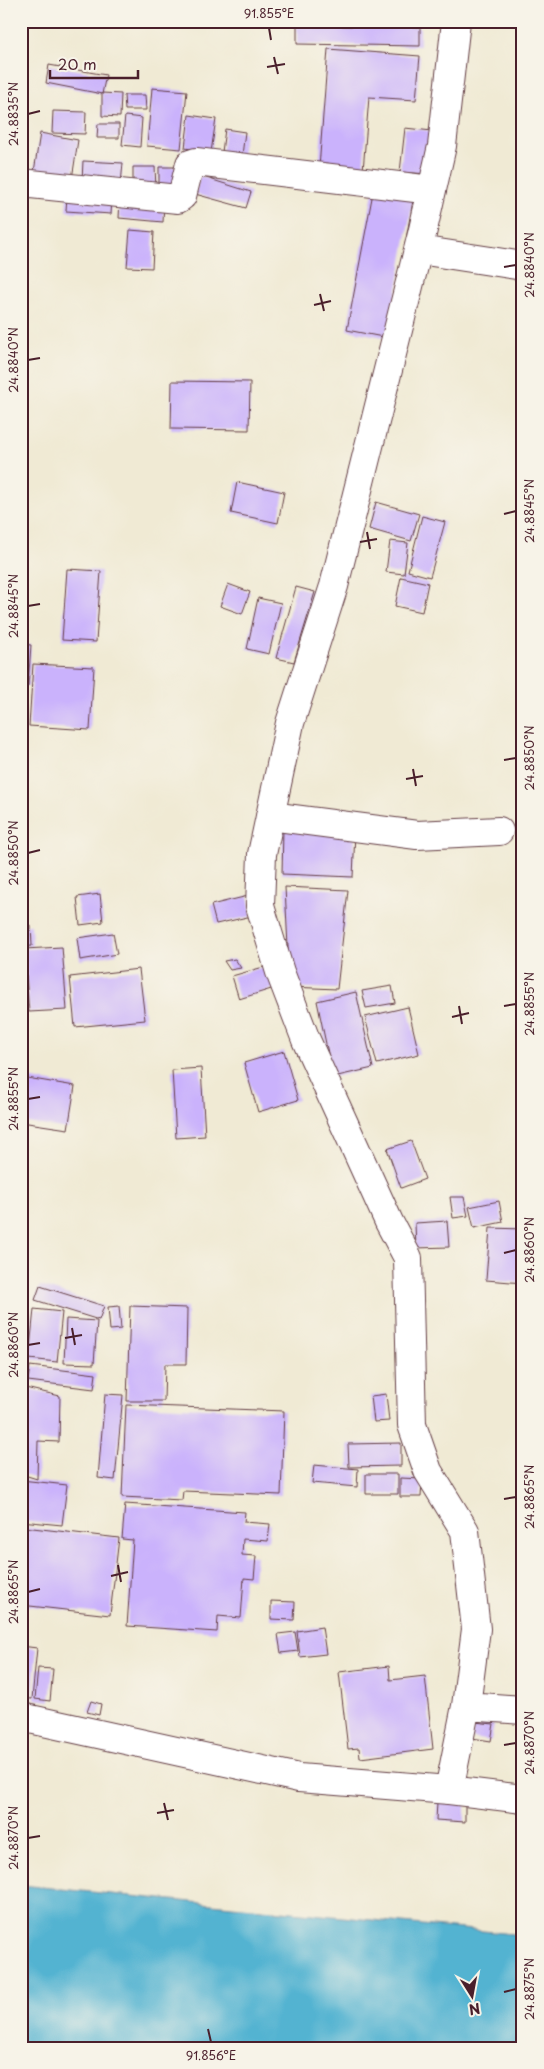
<svg xmlns="http://www.w3.org/2000/svg" width="544" height="2069" font-family="'Playpen Sans',sans-serif">
	<style>
		.water { fill: #52b3d1; stroke: #4e697e }
		.building { fill: #cab2fc }
		.lines { fill: none; stroke-linecap: round; stroke-linejoin: round }
		.street-casing { stroke: #633d44; stroke-width: 30 }
		.secondary-casing { stroke: #633d44; stroke-width: 30 }
		.street { stroke: #fff; stroke-width: 28 }
		.secondary { stroke: #fff; stroke-width: 28 }
		.ticks { fill: none; stroke: #4a1f2b; stroke-width: 2 }
		.neatline { fill: none; stroke: #4a1f2b; stroke-width: 2 }
		.ticks-label { font-size: 12px; text-anchor: middle; fill: #4a1f2b }
	</style>
	<rect width="100%" height="100%" fill="#f7f3e8"/>
	<filter id="ink" filterUnits="userSpaceOnUse"><feTurbulence type="fractalNoise" baseFrequency=".02" numOctaves="2"/><feDisplacementMap in="SourceGraphic" scale="10" xChannelSelector="R" yChannelSelector="G"/><feConvolveMatrix kernelMatrix="1 2 1 2 8 2 1 2 1" color-interpolation-filters="sRGB"/></filter>
	<filter id="wash" filterUnits="userSpaceOnUse"><feTurbulence type="fractalNoise" baseFrequency=".0096" numOctaves="4" result="noise"/><feDisplacementMap in="SourceGraphic" scale="20" xChannelSelector="R" yChannelSelector="G"/><feGaussianBlur stdDeviation="1.12" result="paint"/><feColorMatrix in="noise" values="0 0 0 0 0 0 0 0 0 0 0 0 0 0 0 0 0 1.4 0 .05"/><feComposite in="paint" operator="in"/></filter>
	<g filter="url(#wash)">
		<rect width="100%" height="100%" fill="#f0ead4"/>
		<path class="water" d="M21 1885 523 1935V2048H21Z"/>
		<g id="blocks">
			<path class="building" d="M297 25 420 27V46L297 44Z
				M328 49 420 56 416 100 369 97 363 171 319 168Z
				M49 65 106 75 102 94 46 83Z
				M152 88 187 91 181 149 147 146Z
				M102 93 121 94 120 117 102 116Z
				M124 95H145L146 110H125Z
				M53 111 86 112 85 134 52 133Z
				M189 115 216 119 211 152 185 148Z
				M125 116 142 118 140 147 122 145Z
				M98 124H119V138H97Z
				M405 128 432 131 428 174 400 172Z
				M225 129 245 132 242 155 222 152Z
				M40 133 78 140 72 179 34 172Z
				M83 161 123 163 121 184 82 181Z
				M133 167H155L156 188 133 189Z
				M159 167H182V189H159Z
				M200 176 251 192 246 208 195 194Z
				M374 187 414 195 388 338 347 330Z
				M67 196 112 199 111 214 66 211Z
				M120 198 164 202 163 222 119 218Z
				M130 230 154 232 152 268 127 267Z
				M172 381 250 382 249 430 171 429Z
				M237 482 284 492 278 523 231 513Z
				M376 502 419 514 411 541 369 529Z
				M422 516 445 522 430 577 408 571Z
				M390 541 408 543 404 574 386 572Z
				M67 569 101 571 96 642 62 640Z
				M401 577 428 583 422 612 395 606Z
				M228 584 250 592 242 614 220 606Z
				M296 587 315 592 294 662 276 658Z
				M258 598 281 603 269 654 247 649Z
				M21 644 31 645 28 686 21 685Z
				M33 664 94 667 90 730 29 726Z
				M283 830 355 832 353 877 282 874Z
				M285 887 348 890 337 989 290 987Z
				M100 894 103 922 80 925 77 897Z
				M248 896 252 916 216 924 211 905Z
				M31 925 32 946 21 947V926Z
				M113 933 117 954 80 960 77 938Z
				M62 947 67 1010 29 1012 24 949Z
				M235 959 241 968 230 970 224 961Z
				M274 964 281 986 239 999 232 976Z
				M139 969 145 1020 75 1027 70 977Z
				M392 986 395 1003 366 1008 362 991Z
				M356 992 373 1068 333 1077 317 1001Z
				M408 1007 419 1054 377 1064 365 1017Z
				M284 1051 298 1100 258 1112 244 1063Z
				M201 1068 205 1136 176 1138 172 1070Z
				M21 1077 75 1086 68 1129 21 1122Z
				M411 1141 425 1179 401 1188 387 1149Z
				M450 1197H464L468 1216 453 1218Z
				M499 1201 503 1222 474 1228 469 1207Z
				M447 1221 449 1247 416 1248 415 1223Z
				M490 1228 523 1229V1283L486 1280Z
				M21 1281 28 1282 23 1338H21Z
				M40 1286 104 1306 99 1320 35 1300Z
				M119 1306 121 1329 110 1330 108 1307Z
				M130 1306 187 1308 186 1364H165L164 1401H127Z
				M34 1309 62 1312 57 1362 29 1359Z
				M66 1319 97 1321 94 1364 64 1363Z
				M30 1366 96 1374 94 1389 28 1381Z
				M21 1387 60 1396 59 1442 38 1441 37 1479 21 1474Z
				M105 1394 123 1395 115 1480 98 1478Z
				M386 1394 389 1421 374 1422 371 1396Z
				M126 1405 284 1411 281 1495 183 1491 182 1500 122 1497Z
				M401 1443V1466L349 1467 348 1444Z
				M314 1465 358 1469 357 1487 312 1483Z
				M366 1474H398V1494H366Z
				M400 1478 422 1479 421 1497H400Z
				M21 1480 67 1485 62 1525 21 1521Z
				M125 1504 245 1512 244 1522 270 1524 268 1541 243 1539 242 1555 256 1556 254 1579 244 1578 241 1618 218 1616 217 1632 127 1626 133 1540 122 1539Z
				M24 1527 119 1538 110 1615 21 1605V1553Z
				M271 1601 295 1602 294 1620 271 1619Z
				M322 1627 326 1654 300 1657 297 1631Z
				M295 1632 298 1651 281 1653 278 1634Z
				M21 1646 37 1648 32 1699 21 1698Z
				M389 1666 390 1680 425 1676 433 1749 360 1758 359 1748 348 1749 339 1672Z
				M38 1668 53 1669 50 1701 35 1699Z
				M91 1701 101 1704 99 1715 87 1712Z
				M474 1722 494 1724 491 1741 472 1738Z
				M437 1802 465 1803V1822L436 1820Z"/>
		</g>
	</g>
	<g filter="url(#ink)">
		<use href="#blocks" fill-opacity="0" stroke="#633d44" stroke-width="1"/>
		<g class="lines">
			<defs>
				<path id="street" d="M21 183 178 199 182 196 190 164 196 162 432 190
					M419 250 523 266
					M270 816 417 835 499 831
					M466 1706 523 1710
					M449 1790 466 1706 476 1629 465 1531 428 1471 412 1425 408 1258 389 1222 306 1040 280 972 260 906 262 854 290 723 334 586 422 234 442 146 456 21"/>
				<path id="secondary" d="M21 1717 299 1778 449 1790 523 1799"/>
			</defs>
			<use href="#street" class="street-casing"/>
			<use href="#secondary" class="secondary-casing"/>
			<use href="#street" class="street"/>
			<use href="#secondary" class="secondary"/>
		</g>
	</g>
	<path class="ticks" d="M269 28 271 40M274 57 278 74M267 67 285 64M28 114 40 111M504 267 516 265M320 294 324 311M314 305 331 301M28 360 40 358M504 514 516 511M367 532 370 549M360 542 377 539M28 606 40 604M504 760 516 758M413 769 416 786M406 779 423 776M28 853 40 850M459 1006 462 1024M504 1006 516 1004M452 1017 469 1013M28 1099 40 1097M504 1253 516 1250M72 1328 75 1345M65 1338 82 1335M28 1345 40 1343M504 1499 516 1497M118 1565 121 1582M111 1576 128 1572M28 1592 40 1589M504 1745 516 1743M164 1803 168 1820M157 1813 174 1810M28 1838 40 1836M504 1992 516 1989M208 2029 211 2042"/>
	<rect width="544" height="2069" fill="none" stroke="#f7f3e8" stroke-width="55"/>
	<g transform="translate(472 1996) rotate(169)" stroke="#f7f3e8" stroke-width="4" paint-order="stroke">
	<path d="M0-4L9 19L0 12L-9 19Z" fill="#4a1f2b"/>
	<text y="-8" font-size="14" font-weight="bold" text-anchor="middle" fill="#4a1f2b">N</text>
	</g>
	<path d="M50 70v8h88v-8" fill="none" stroke="#4a1f2b" stroke-width="2.5"/>
	<text x="58" y="70" font-size="15" fill="#4a1f2b" stroke="#f7f3e8" stroke-width="4" paint-order="stroke">20 m</text>
	<rect x="28" y="28" width="488" height="2014" class="neatline"/>
	<g class="ticks-label">
		<text x="269" y="18">91.855°E</text>
		<text transform="translate(14 114) rotate(-90)" y="4">24.8835°N</text>
		<text transform="translate(530 265) rotate(-90)" y="4">24.8840°N</text>
		<text transform="translate(14 360) rotate(-90)" y="4">24.8840°N</text>
		<text transform="translate(530 511) rotate(-90)" y="4">24.8845°N</text>
		<text transform="translate(14 606) rotate(-90)" y="4">24.8845°N</text>
		<text transform="translate(530 758) rotate(-90)" y="4">24.8850°N</text>
		<text transform="translate(14 853) rotate(-90)" y="4">24.8850°N</text>
		<text transform="translate(530 1004) rotate(-90)" y="4">24.8855°N</text>
		<text transform="translate(14 1099) rotate(-90)" y="4">24.8855°N</text>
		<text transform="translate(530 1250) rotate(-90)" y="4">24.8860°N</text>
		<text transform="translate(14 1345) rotate(-90)" y="4">24.8860°N</text>
		<text transform="translate(530 1497) rotate(-90)" y="4">24.8865°N</text>
		<text transform="translate(14 1592) rotate(-90)" y="4">24.8865°N</text>
		<text transform="translate(530 1743) rotate(-90)" y="4">24.8870°N</text>
		<text transform="translate(14 1838) rotate(-90)" y="4">24.8870°N</text>
		<text transform="translate(530 1989) rotate(-90)" y="4">24.8875°N</text>
		<text x="211" y="2060">91.856°E</text>
	</g>
</svg>
